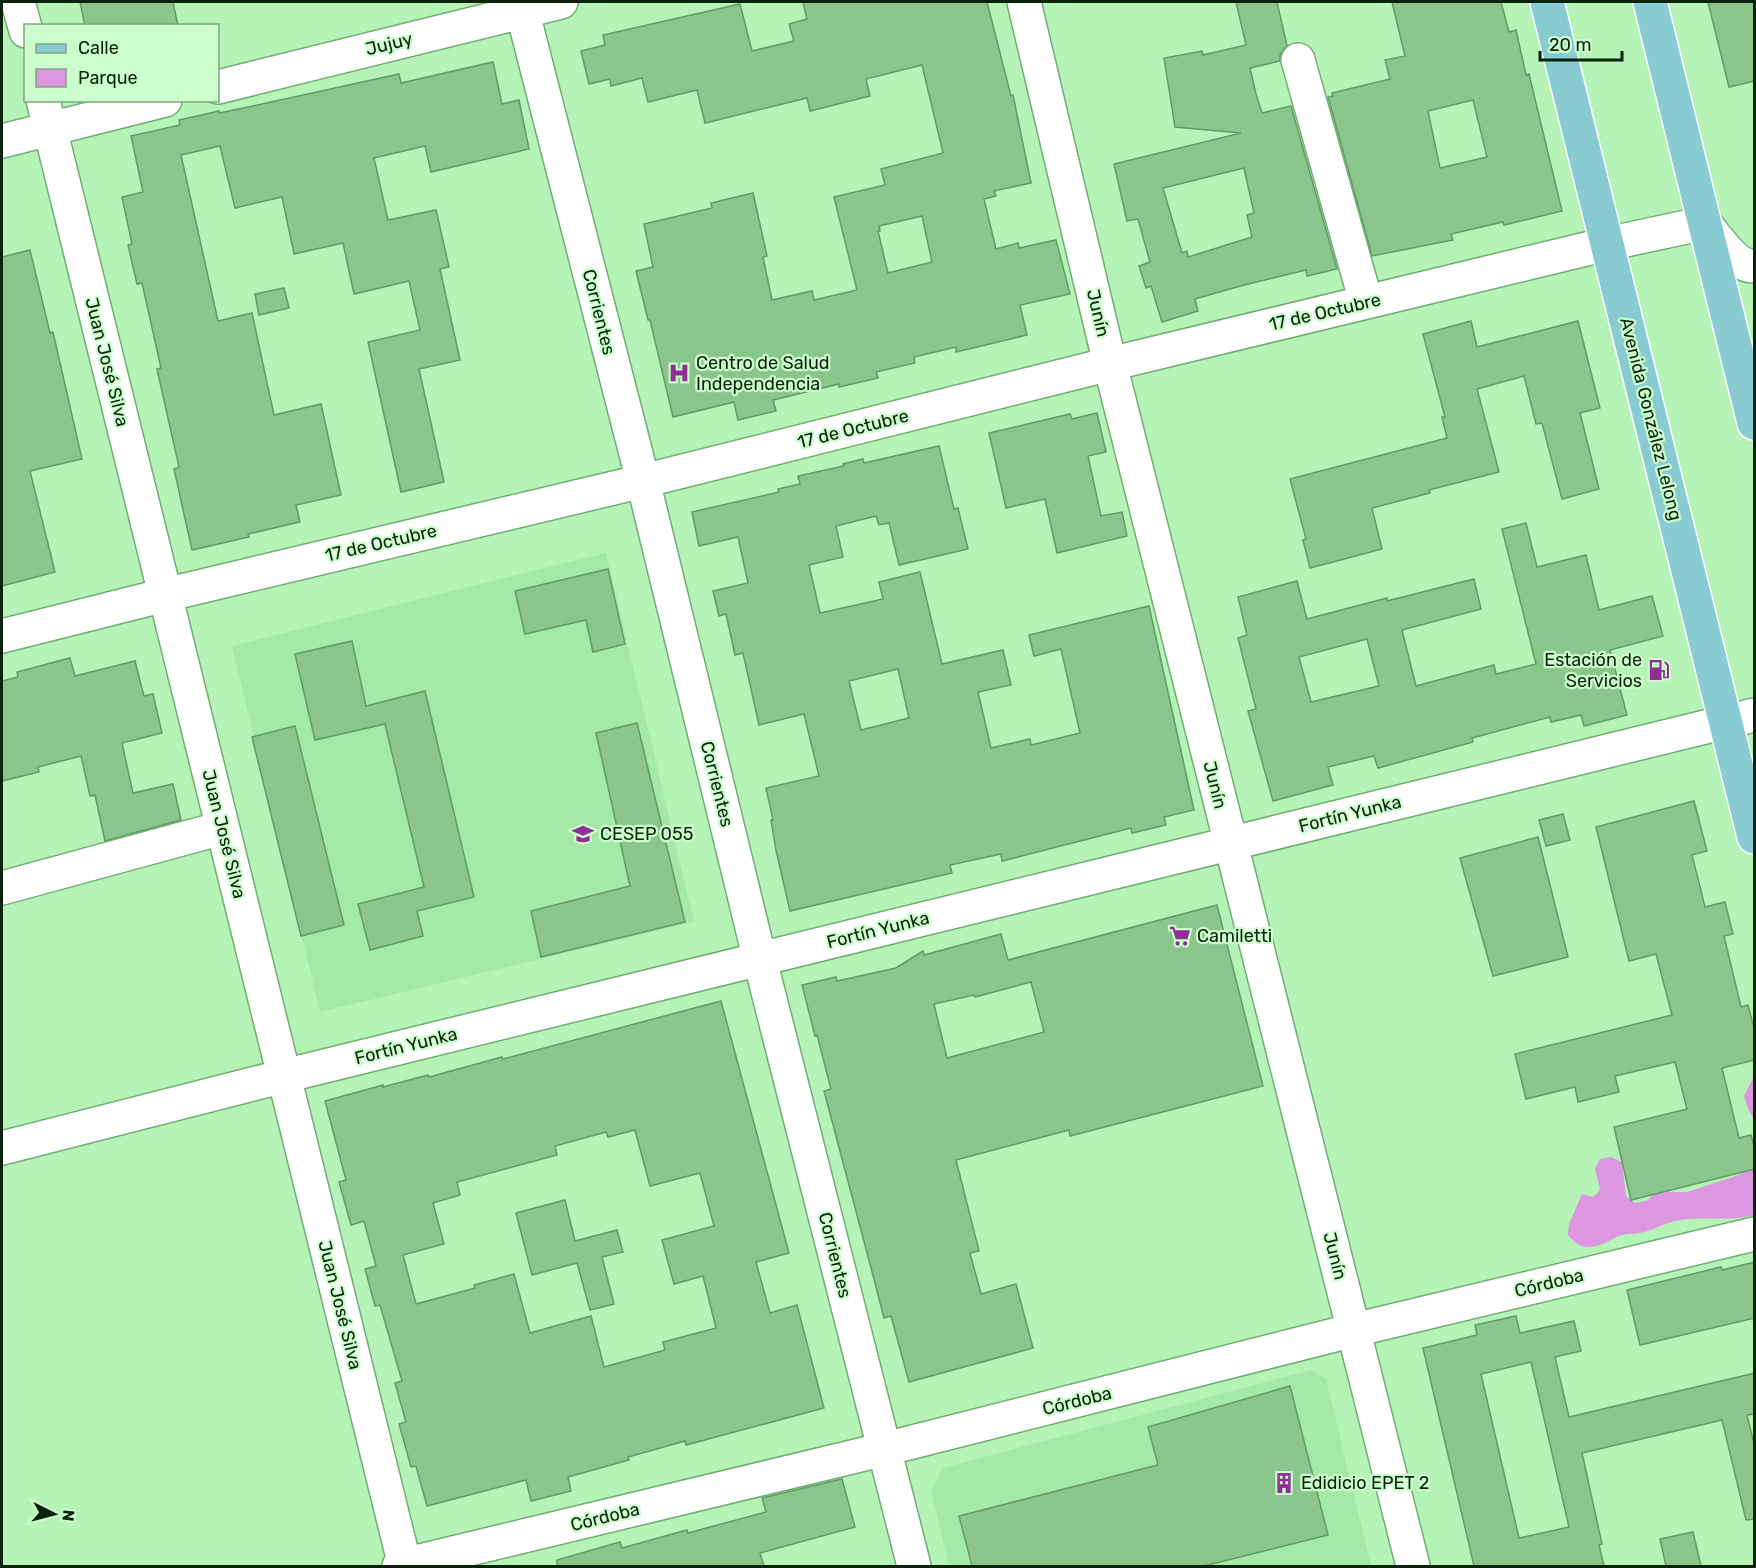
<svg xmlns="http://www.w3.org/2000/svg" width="1756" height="1568" font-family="Rubik,sans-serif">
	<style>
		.built { fill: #a5e9a7 }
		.green { fill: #dd97e0 }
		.building { fill: #8ac68c; stroke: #609b63; stroke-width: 1.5; fill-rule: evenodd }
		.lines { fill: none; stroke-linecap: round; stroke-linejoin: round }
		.minor-casing { stroke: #71ad74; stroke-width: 36 }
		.major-casing { stroke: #fff; stroke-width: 36 }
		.minor { stroke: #fff; stroke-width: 33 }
		.major { stroke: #88cbd2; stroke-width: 33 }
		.labels { text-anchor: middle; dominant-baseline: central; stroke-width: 4.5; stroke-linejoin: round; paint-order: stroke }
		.street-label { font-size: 18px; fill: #0b230d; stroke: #ccfdcc }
		.poi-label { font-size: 18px; fill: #0b230d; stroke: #ccfdcc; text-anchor: start }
	</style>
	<rect width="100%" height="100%" fill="#b5f3b7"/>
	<path class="built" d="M606 553 694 922 320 1012 232 646Z
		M1311 1370 1326 1379 1371 1566H949L931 1490 943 1468Z"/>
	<path class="green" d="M1754 1076V1121L1747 1106 1744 1096Z
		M1611 1157 1622 1162 1626 1196 1635 1203 1646 1201 1654 1195 1665 1192H1687L1739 1175 1748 1169H1754V1215C1727 1223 1698 1214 1671 1222 1661 1225 1651 1231 1640 1233 1634 1234 1628 1233 1622 1235 1609 1239 1601 1248 1587 1247 1578 1246 1574 1242 1568 1235L1569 1224 1582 1194 1593 1197 1600 1190 1595 1169 1600 1159Z"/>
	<path class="building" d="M80 2H173L178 26H85Z
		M803 2H987L1011 96 1013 95 1031 183 994 191 996 196 984 199 996 249 1018 243 1019 248 1056 240 1070 294 1020 305 1027 335 956 352V347L914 357 915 363 876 372 878 378 839 387V384L773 400 776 411 738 420 734 402 673 417 650 320H648L636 271 653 267 644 224 712 208 711 203 753 193 767 256 763 257 772 300 812 291 814 300 857 290 834 197 885 185 881 169 943 153 922 65 866 79 870 96 810 111 807 98 705 123 697 90 648 102 642 78 611 86 610 79 589 84 581 51 605 45 603 35 740 4 752 51 794 41 789 24 807 19ZM922 216 932 262 888 273 878 231H880L879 226Z
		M1236 2H1277L1287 45 1280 55V61L1250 68 1256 94 1262 113 1291 106 1337 269 1307 276 1306 270 1244 285 1195 299 1198 311 1162 322 1151 286 1146 288 1139 266 1150 262 1138 219 1127 221 1114 164 1241 133 1175 127 1164 58 1202 51 1203 55 1246 45ZM1244 168 1254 213 1247 215 1252 237 1188 257 1187 251 1182 253 1163 188Z
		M1392 2H1501L1509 32 1516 30 1526 75 1529 74 1562 211 1504 225 1503 222 1451 234 1453 240 1372 256 1328 97 1333 96 1332 93 1390 79 1385 60 1405 56ZM1473 100 1487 157 1440 168 1428 111Z
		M1708 2H1755V81L1729 87Z
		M493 62 502 104 519 100 529 149 431 172 425 146 374 158 388 220 436 210 449 267 440 269 460 360 419 369 444 482 401 492 368 342 420 330 409 281 354 294 343 243 294 254 282 197 235 208 220 146 181 155 218 321 252 313 274 415 321 404 341 495 296 505 300 522 248 534 249 537 192 550 174 469 179 467 157 369 161 368 142 283 137 284 128 245 132 244 122 197 143 192 131 136 180 125 179 120 219 111V113L253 106 399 74 401 83Z
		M30 250 50 333 53 332 82 459 30 471 55 572 2 586V257Z
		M284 288 289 308 259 315 255 294Z
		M1471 321 1477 347 1578 321 1600 408 1580 413 1599 489 1562 499 1542 423 1536 424 1524 376 1477 389 1499 472 1429 490 1430 493 1372 508 1382 549 1310 568 1303 540 1306 539 1290 479 1447 438 1442 417H1445L1423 334Z
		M1097 413 1106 452 1088 456 1101 516 1122 512 1127 536 1057 553 1045 499 1006 508 989 433 1070 414 1072 419Z
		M939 446 954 509 958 508 968 549 899 565 889 523 879 525 876 516 836 526 843 557 809 565 820 613 883 599 879 582 920 572 942 664 1003 650 1011 685 978 692 991 748 1030 739 1031 745 1080 733 1061 649 1034 656 1029 635 1149 606 1194 810 1164 817 1166 825 1132 833 1131 828 1002 861 1001 854 950 865 952 873 790 911 776 850 771 820H773L766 788 819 776 804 714 759 725 743 653 735 655 726 614 719 616 713 591 748 583 738 537 699 546 692 512 779 492 778 489 800 484 798 476 844 466 843 464 863 459 864 463ZM898 669 909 718 861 730 849 681Z
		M1526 523 1537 567 1586 555 1599 610 1652 596 1663 636 1610 650 1627 715 1584 726 1581 715 1551 722 1550 717 1472 738 1473 742 1378 768 1374 756 1328 767 1333 785 1273 801 1248 711 1256 709 1238 638 1247 635 1238 597 1297 581 1307 619 1387 598V601L1474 579 1481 609 1402 630 1416 686 1494 665 1496 674 1536 664 1502 529ZM1367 639 1379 686 1311 702 1299 657Z
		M608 569 625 644 593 652 586 620 525 634 515 591Z
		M352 641 366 706 425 691 474 897 417 911 423 936 370 950 358 904 424 887 385 724 315 740 295 654Z
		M70 658 75 676 135 661 144 696 153 694 162 733 122 743 133 793 173 784 181 820 105 841 95 795 90 796 81 756 38 767 39 772 2 781V681L18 677 17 672Z
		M637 723 685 922 541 957 531 911 630 886 596 733Z
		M295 726 344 925 301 936 252 737Z
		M1694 801 1707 851 1692 855 1705 907 1725 902 1733 934 1724 936 1741 1007 1748 1005 1755 1032V1060L1722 1068 1739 1138 1751 1135 1755 1150V1169L1631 1200 1614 1127 1687 1109 1675 1062 1615 1076 1619 1092 1578 1102 1575 1087 1526 1099 1515 1054 1672 1015 1656 954 1629 961 1596 827Z
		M1563 814 1570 840 1546 846 1539 820Z
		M1538 837 1568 957 1493 976 1460 858Z
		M1217 905 1263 1086 1070 1136 1069 1130 956 1160 979 1251 970 1253 981 1294 1016 1284 1033 1348 909 1382 891 1316 884 1318 874 1279 824 1091 831 1089 817 1035 815 1036 802 985 836 977 837 981 896 968 923 951 924 955 1001 934 1008 960ZM1031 982 1044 1032 947 1058 934 1004 974 995 975 997Z
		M721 1001 789 1253 756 1262 770 1313 797 1305 824 1408 686 1445 685 1441 628 1457 629 1460 568 1477 571 1491 531 1501 526 1480 427 1506 416 1466 411 1467 399 1424 406 1422 395 1383 402 1381 380 1305 375 1306 365 1269 376 1266 364 1221 351 1225 339 1182 346 1180 325 1101 383 1085V1087L428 1075 429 1077 502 1057 503 1059ZM635 1130 650 1186 700 1173 714 1226 662 1240 674 1284 703 1276 716 1328 663 1342 665 1350 604 1367 591 1316 530 1333 514 1274 474 1285 475 1288 416 1304 403 1255 444 1244 433 1203 460 1195 457 1182 557 1155 555 1146 606 1132 608 1137Z
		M565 1200 575 1241 617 1230 623 1252 602 1257 614 1304 590 1310 577 1263 532 1275 516 1213Z
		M1755 1262V1318L1640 1345 1627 1290 1721 1267 1722 1270Z
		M1516 1316 1520 1333 1574 1321 1581 1351 1555 1357 1569 1417 1755 1373V1414L1747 1415 1755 1448V1519L1746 1520 1722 1420 1582 1453 1602 1544 1599 1545 1604 1566H1474L1423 1348 1477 1335 1475 1325ZM1531 1362 1569 1527 1519 1538 1481 1374Z
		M1290 1386 1328 1535 1204 1566H972L959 1516 1158 1465 1148 1427Z
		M842 1479 855 1527 760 1553 764 1566H557V1560L620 1542 622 1548 687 1530 688 1533 766 1512 762 1498Z
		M1693 1532 1701 1566H1666L1660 1539Z"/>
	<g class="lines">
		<defs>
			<path id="minor" d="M18 2 26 31
				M520 2 643 481 760 960 914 1566
				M1024 2 1110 364 1413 1566
				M1298 60 1366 302
				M218 87 561 2
				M43 100 405 1566
				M2 141 165 100
				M2 636 165 595 643 481 1110 364 1607 244 1705 223C1716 237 1736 267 1754 266
				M2 888 222 828
				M2 1148 284 1076 1754 715
				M399 1566 885 1449 1354 1330 1754 1234"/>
			<path id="major" d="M1547 2 1754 837
				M1650 2 1754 423"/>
		</defs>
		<use href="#minor" class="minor-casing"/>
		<use href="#major" class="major-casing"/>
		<use href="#minor" class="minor"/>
		<use href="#major" class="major"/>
	</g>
	<defs>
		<symbol id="hospital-bare" viewBox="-9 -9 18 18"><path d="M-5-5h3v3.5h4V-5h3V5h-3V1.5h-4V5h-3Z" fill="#912f97" stroke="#ccfdcc" stroke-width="2.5" paint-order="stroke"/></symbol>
		<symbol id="fuel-bare" viewBox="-9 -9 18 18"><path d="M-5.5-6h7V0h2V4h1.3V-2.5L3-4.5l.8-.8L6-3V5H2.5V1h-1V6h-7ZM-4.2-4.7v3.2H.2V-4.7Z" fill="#912f97" stroke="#ccfdcc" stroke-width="2.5" paint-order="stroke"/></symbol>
		<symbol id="school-bare" viewBox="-9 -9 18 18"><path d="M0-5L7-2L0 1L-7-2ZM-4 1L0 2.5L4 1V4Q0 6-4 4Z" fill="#912f97" stroke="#ccfdcc" stroke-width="2.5" paint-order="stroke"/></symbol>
		<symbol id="supermarket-bare" viewBox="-9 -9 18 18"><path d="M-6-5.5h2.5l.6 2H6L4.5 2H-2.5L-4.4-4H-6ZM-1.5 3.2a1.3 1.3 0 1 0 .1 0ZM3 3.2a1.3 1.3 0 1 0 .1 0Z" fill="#912f97" stroke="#ccfdcc" stroke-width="2.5" paint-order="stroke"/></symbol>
		<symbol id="building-bare" viewBox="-9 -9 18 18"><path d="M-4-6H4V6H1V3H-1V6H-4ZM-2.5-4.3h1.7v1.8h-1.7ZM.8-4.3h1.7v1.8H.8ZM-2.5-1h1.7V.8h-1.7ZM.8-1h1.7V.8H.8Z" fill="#912f97" stroke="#ccfdcc" stroke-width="2.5" paint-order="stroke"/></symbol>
	</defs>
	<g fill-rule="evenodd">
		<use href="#hospital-bare" x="664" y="358" width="30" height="30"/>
		<use href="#fuel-bare" x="1644" y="655" width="30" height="30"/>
		<use href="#school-bare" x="568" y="819" width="30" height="30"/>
		<use href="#supermarket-bare" x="1165" y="921" width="30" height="30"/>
		<use href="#building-bare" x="1269" y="1468" width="30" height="30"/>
	</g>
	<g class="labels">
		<g class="street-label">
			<text transform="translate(389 44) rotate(-14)">Jujuy</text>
			<text transform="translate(599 312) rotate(76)">Corrientes</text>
			<text transform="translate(1325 312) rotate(-13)">17 de Octubre</text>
			<text transform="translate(1098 313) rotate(77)">Junín</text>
			<text transform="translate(107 362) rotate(76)">Juan José Silva</text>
			<text transform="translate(1651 419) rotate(76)">Avenida González Lelong</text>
			<text transform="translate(853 429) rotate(-14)">17 de Octubre</text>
			<text transform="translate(381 543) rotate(-13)">17 de Octubre</text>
			<text transform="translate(717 784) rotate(76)">Corrientes</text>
			<text transform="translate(1215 785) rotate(76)">Junín</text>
			<text transform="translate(1350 814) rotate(-14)">Fortín Yunka</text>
			<text transform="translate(224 834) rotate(76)">Juan José Silva</text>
			<text transform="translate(878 930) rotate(-14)">Fortín Yunka</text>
			<text transform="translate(406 1046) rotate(-14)">Fortín Yunka</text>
			<text transform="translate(835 1255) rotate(76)">Corrientes</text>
			<text transform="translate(1335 1256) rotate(76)">Junín</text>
			<text transform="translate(1549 1283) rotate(-14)">Córdoba</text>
			<text transform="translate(340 1305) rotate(76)">Juan José Silva</text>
			<text transform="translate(1077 1401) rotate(-14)">Córdoba</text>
			<text transform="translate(605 1517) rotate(-14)">Córdoba</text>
		</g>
		<g class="poi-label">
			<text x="696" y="363">Centro de Salud<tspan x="696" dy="21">Independencia</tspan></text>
			<text x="1642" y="660" text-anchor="end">Estación de<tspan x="1642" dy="21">Servicios</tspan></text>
			<text x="600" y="834">CESEP 055</text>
			<text x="1197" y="936">Camiletti</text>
			<text x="1301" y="1483">Edidicio EPET 2</text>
		</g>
	</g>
	<rect width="1756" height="1568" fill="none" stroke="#0b230d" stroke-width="6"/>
	<rect x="24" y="24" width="195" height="78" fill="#ccfdcc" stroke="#7fa680" stroke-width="1.5"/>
	<rect x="36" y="44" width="30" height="9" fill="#88cbd2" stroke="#7fa680" stroke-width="1.5"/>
	<text x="78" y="54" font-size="18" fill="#0b230d">Calle</text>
	<rect x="36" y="69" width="30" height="18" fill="#dd97e0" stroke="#7fa680" stroke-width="1.5"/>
	<text x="78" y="84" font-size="18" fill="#0b230d">Parque</text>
	<g transform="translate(54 1514) rotate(96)" stroke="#ccfdcc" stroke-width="4.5" paint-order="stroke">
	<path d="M0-4.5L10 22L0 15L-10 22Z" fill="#0b230d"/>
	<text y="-9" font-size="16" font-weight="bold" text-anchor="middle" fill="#0b230d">N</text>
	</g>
	<path d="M1540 51v9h82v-9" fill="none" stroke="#0b230d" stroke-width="3"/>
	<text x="1549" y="51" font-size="18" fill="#0b230d" stroke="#ccfdcc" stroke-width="4.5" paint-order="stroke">20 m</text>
</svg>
